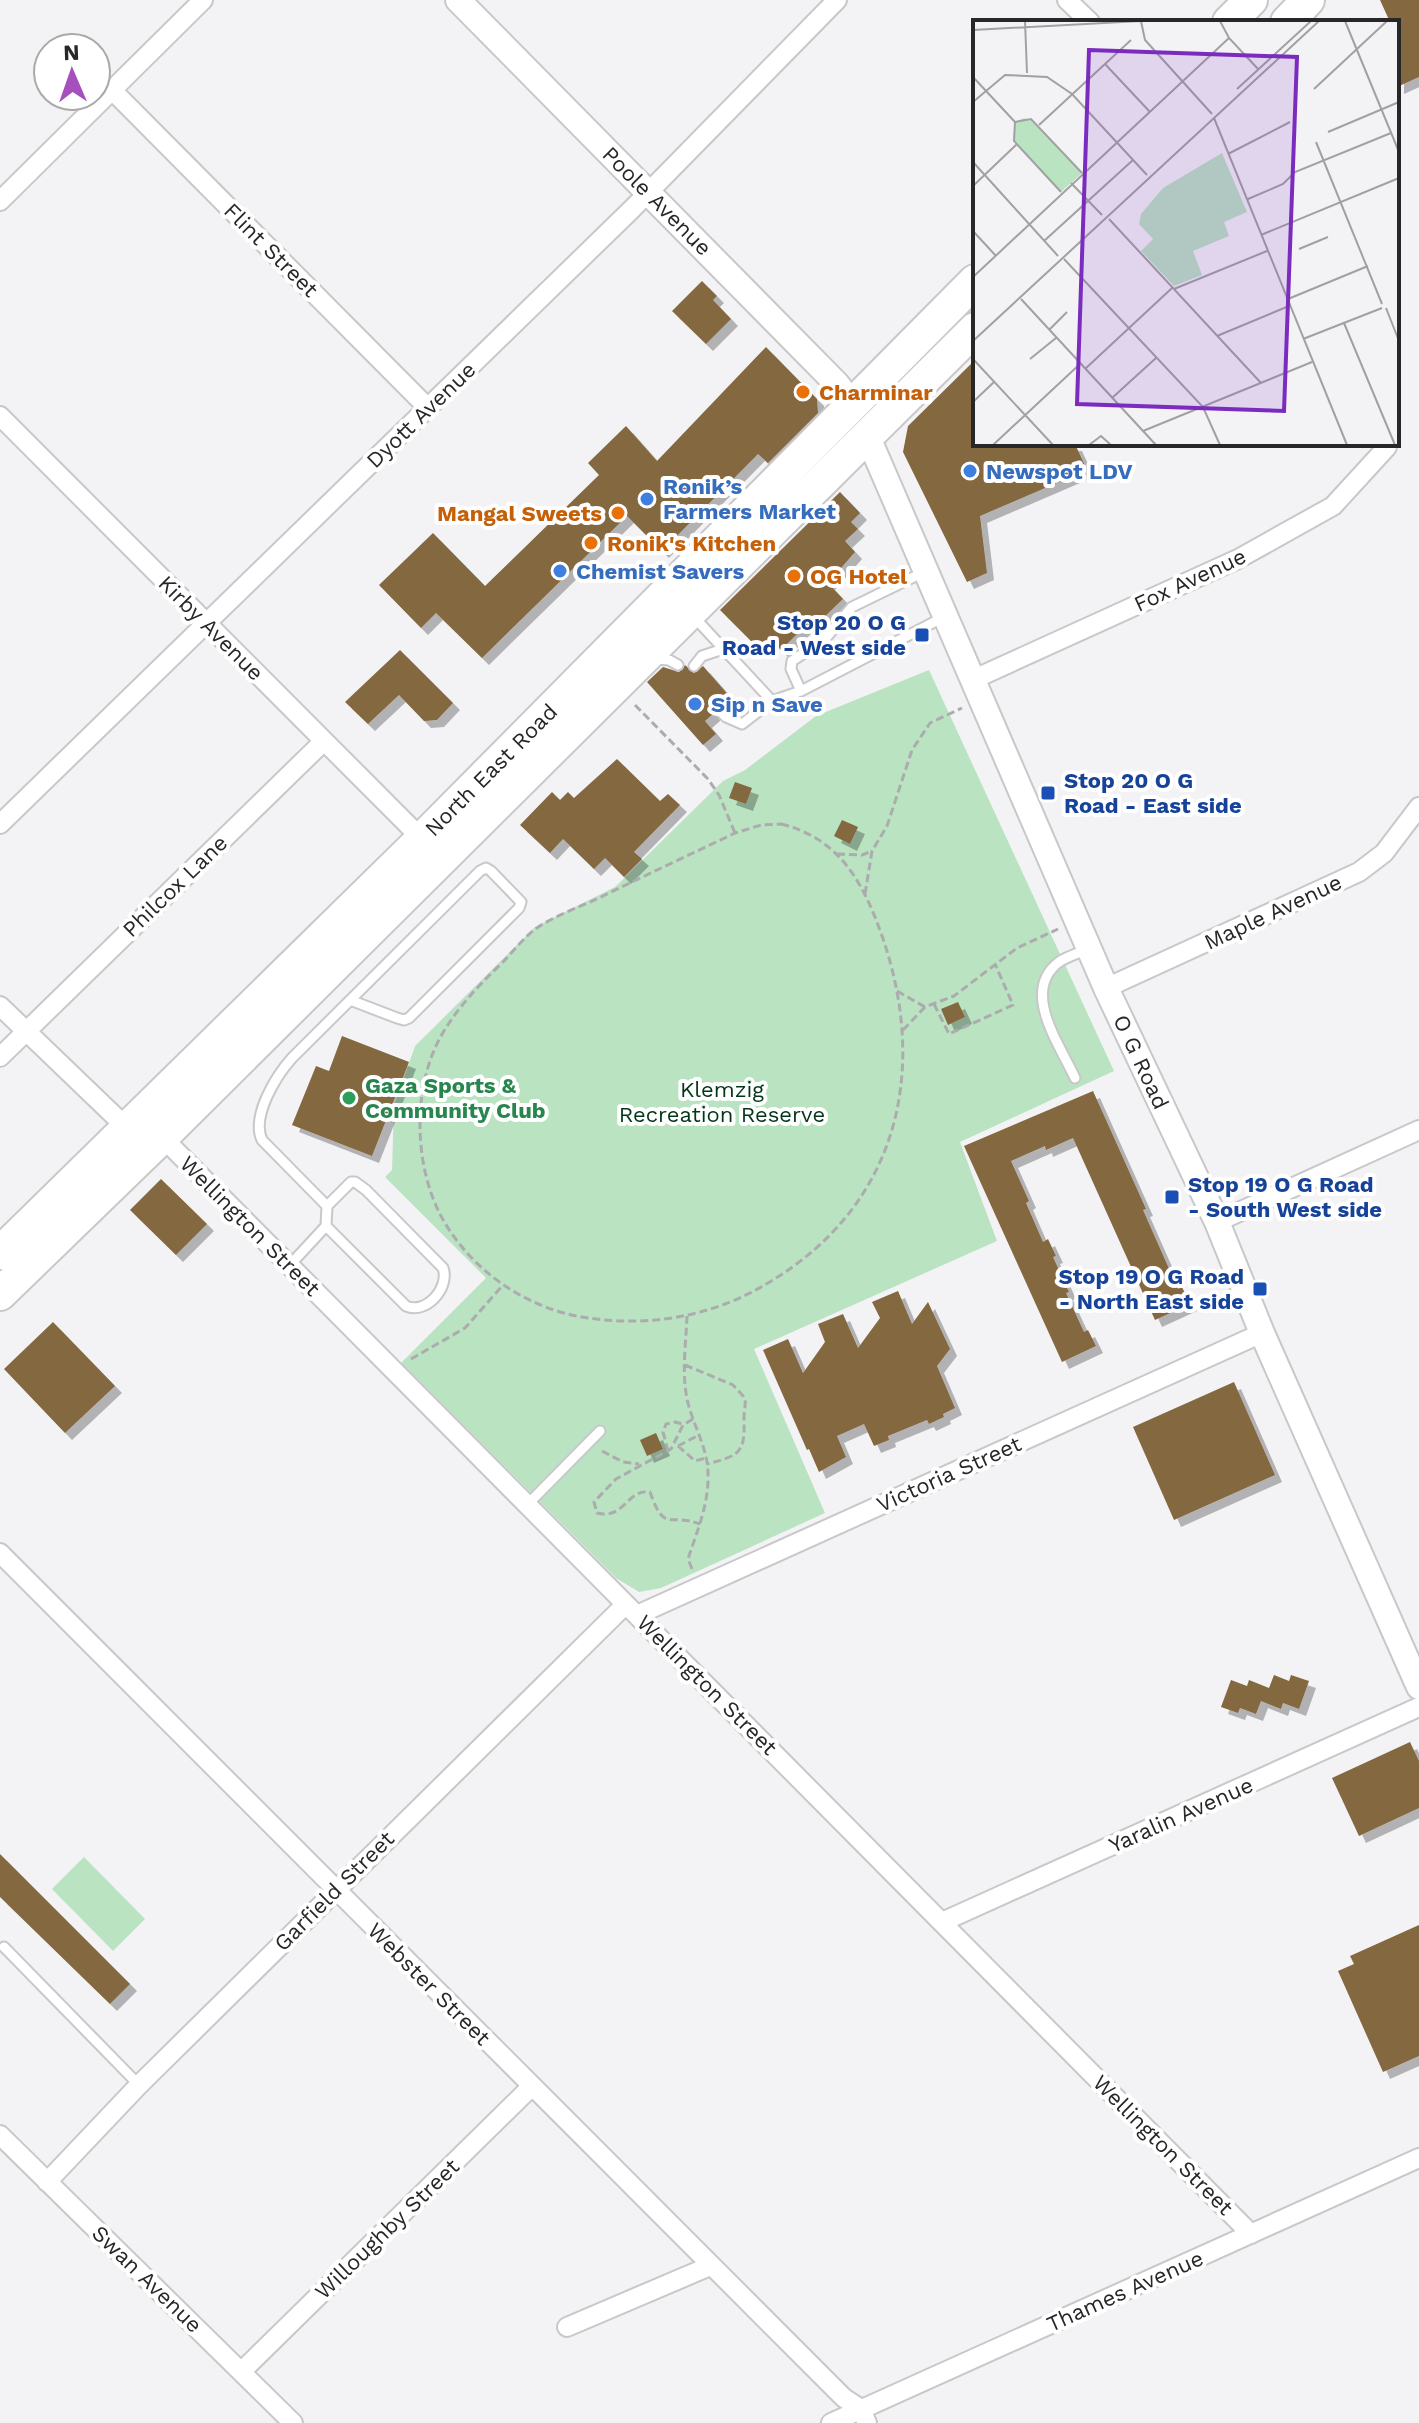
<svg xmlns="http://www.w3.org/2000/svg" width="1419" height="2423" font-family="'Work Sans',sans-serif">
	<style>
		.green { fill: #bae3c2 }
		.building { fill: #846740; filter: url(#shadow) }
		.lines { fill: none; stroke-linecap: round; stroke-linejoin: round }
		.lane-casing { stroke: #c8c8ca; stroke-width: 13 }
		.street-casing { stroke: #c8c8ca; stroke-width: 22 }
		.secondary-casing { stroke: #c8c8ca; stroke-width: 28 }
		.highway-casing { stroke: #c8c8ca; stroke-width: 36 }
		.path { stroke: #acacae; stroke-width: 3; stroke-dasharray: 8 4; stroke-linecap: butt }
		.lane { stroke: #fff; stroke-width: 9 }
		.street { stroke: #fff; stroke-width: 18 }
		.secondary { stroke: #fff; stroke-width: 24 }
		.highway { stroke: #fff; stroke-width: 32 }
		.food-dot { fill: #e8710a; stroke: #fff; stroke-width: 3 }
		.shop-dot { fill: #3f7fe0; stroke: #fff; stroke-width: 3 }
		.transit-dot { fill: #1a4fb4; stroke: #fff; stroke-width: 3 }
		.leisure-dot { fill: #2e9e5b; stroke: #fff; stroke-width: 3 }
		.labels { text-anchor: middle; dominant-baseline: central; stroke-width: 8; stroke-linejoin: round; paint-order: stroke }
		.street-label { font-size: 22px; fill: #272728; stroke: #fff }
		.food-label { font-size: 22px; font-weight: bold; fill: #c56008; stroke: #fff; text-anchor: start }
		.shop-label { font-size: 22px; font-weight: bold; fill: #366cbe; stroke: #fff; text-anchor: start }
		.transit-label { font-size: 22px; font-weight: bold; fill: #164399; stroke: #fff; text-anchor: end }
		.leisure-label { font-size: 22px; font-weight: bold; fill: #27864d; stroke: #fff; text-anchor: start }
		.park-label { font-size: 22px; fill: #023616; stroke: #fff }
		.inset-road { fill: none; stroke: #a1a1a3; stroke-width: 2 }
		.view { fill: #7b2cbf; fill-opacity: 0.15; stroke: #7b2cbf; stroke-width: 4 }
		.inset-edge { fill: none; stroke: #272728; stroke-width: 4 }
	</style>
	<defs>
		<filter id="shadow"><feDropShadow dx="7" dy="7" stdDeviation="0" flood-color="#0004"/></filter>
	</defs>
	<rect width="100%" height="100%" fill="#f3f3f5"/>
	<path class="green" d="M929 670 1114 1071 960 1142 997 1241 754 1349 825 1513 661 1588 639 1592 616 1578 401 1363 486 1278 385 1177 392 1170 394 1106 415 1046 535 927 615 887 723 781 745 770 816 716Z
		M84 1857 145 1919 113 1951 52 1889Z"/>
	<path class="building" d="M1380 0H1419V77L1397 87V22H1390Z
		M702 281 717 296 713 300 731 319 706 344 672 311Z
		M766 347 817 399 818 413 768 463 758 454 662 551 627 516 482 658 436 613 421 628 379 585 433 533 485 586 599 475 588 463 626 426 657 461Z
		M975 360V444H1075L1087 470 980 516 987 573 967 582 903 452 908 426Z
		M840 492 860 513 851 522 858 529 845 541 855 552 828 583 843 599 815 626 810 621 781 650 771 640 760 650 720 610Z
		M400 650 453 703 437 720 424 721 399 695 368 724 345 702Z
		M685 665 694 673 703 666 731 698 724 704 717 702 712 704 713 714 705 721 716 734 703 745 647 682 663 667 679 672Z
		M617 759 660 801 668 794 680 805 634 852 642 859 624 877 605 858 594 869 563 839 550 853 520 825 552 792 560 800 568 792 574 798Z
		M735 782 752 788 746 804 729 798Z
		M842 820 858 827 850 844 834 836Z
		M958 1002 965 1017 948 1025 941 1009Z
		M342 1036 409 1062 372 1156 292 1125 316 1066 329 1071Z
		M1093 1091 1146 1209 1143 1210 1178 1289 1182 1287 1190 1304 1155 1320 1073 1138 1046 1150 1045 1146 1011 1161 1029 1201 1026 1203 1043 1242 1048 1239 1056 1256 1053 1257 1069 1292 1066 1293 1084 1332 1088 1330 1096 1346 1062 1362 964 1146Z
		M161 1179 207 1224 176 1255 130 1210Z
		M898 1291 912 1324 928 1302 950 1349 937 1366 955 1408 943 1414 944 1417 929 1424 927 1420 888 1436 889 1440 874 1446 864 1424 837 1436 846 1457 819 1472 809 1449 807 1450 763 1350 788 1339 803 1373 825 1342 818 1324 843 1314 858 1348 880 1318 872 1302Z
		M53 1322 115 1386 65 1433 4 1369Z
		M1234 1382 1275 1475 1174 1520 1133 1427Z
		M656 1433 663 1449 647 1456 640 1440Z
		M1274 1675 1289 1681 1291 1675 1309 1681 1299 1709 1283 1703 1281 1709 1261 1701 1256 1714 1240 1708 1238 1713 1221 1707 1231 1680 1247 1686 1249 1680 1269 1688Z
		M1410 1742 1419 1761V1808L1359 1836 1332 1778Z
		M0 1854 130 1984 110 2004 0 1897Z
		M1419 1925V2056L1383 2072 1338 1971 1354 1964 1350 1956Z"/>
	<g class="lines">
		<defs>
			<path id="lane" d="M694 617 772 701 801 691 942 618
				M656 659 669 660 678 665
				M694 666 702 656 723 649
				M801 691 791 669 792 661 824 640 852 607 924 572
				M718 709 726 717 742 724 772 701
				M1075 1078C1060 1045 1020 991 1059 962 1068 956 1079 953 1089 949
				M327 1206 262 1140C251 1116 276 1076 292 1058L480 871 486 868 491 871 521 902 519 908 409 1018 404 1020 397 1018 350 1000
				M289 1266 326 1226 327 1206 351 1182H355L366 1190 443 1268C450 1288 426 1315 406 1306L326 1226
				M526 1506 600 1431
				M4 1947 139 2085"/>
			<path id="street" d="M1067 0 1090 22
				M113 91 428 408
				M0 201 203 0
				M0 416 422 839
				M972 680 1238 559 1333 506 1387 447
				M0 824 632 209 837 0
				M1106 988 1359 872 1384 853 1419 807
				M0 1006 127 1128
				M0 1057 324 741
				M162 1137 1251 2234
				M1217 1222 1419 1130
				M0 1553 844 2398 861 2409 867 2423
				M637 1615 1262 1333
				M942 1922 1419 1707
				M0 2135 293 2423
				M47 2182 139 2085 625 1605
				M567 2327 710 2266
				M242 2371 531 2087
				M831 2423 1419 2158"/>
			<path id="secondary" d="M458 0 837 384 853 405
				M867 435 1106 988 1217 1222 1262 1333 1419 1687"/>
			<path id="highway" d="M1229 22 1251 0
				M1287 22 1308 0
				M0 1253 422 839 975 281
				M0 1294 162 1137 975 329"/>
		</defs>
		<use href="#lane" class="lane-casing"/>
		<use href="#street" class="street-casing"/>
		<use href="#secondary" class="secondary-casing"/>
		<use href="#highway" class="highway-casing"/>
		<path class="path" d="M635 705 708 779 719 795 735 833
			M781 824C838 838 862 880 881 933 930 1071 898 1206 768 1283 712 1317 647 1328 582 1317 523 1307 469 1268 441 1216 414 1165 412 1088 441 1036 457 1008 479 985 503 962 513 951 523 939 534 930 553 916 580 907 601 897 646 875 691 854 735 833L761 825Z
			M837 854 862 855 872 851
			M865 894 872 851 887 826 912 750 930 723 962 708
			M897 991 925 1007
			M934 1004 949 1034 1013 1005 995 964
			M903 1030 925 1007 954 996 1017 948 1058 929
			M687 1316C686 1344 681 1375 688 1403 694 1427 708 1449 708 1474 709 1504 697 1531 688 1559L692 1569
			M411 1359 465 1328 503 1285
			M685 1365 733 1385 745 1398C746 1405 744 1411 744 1418 745 1453 741 1455 707 1464
			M693 1419 683 1425 671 1449 616 1479 594 1502 597 1513C625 1520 626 1489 650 1492 665 1534 668 1512 700 1524
			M678 1446 695 1461 706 1458
			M678 1446 699 1435
			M602 1451 623 1462 639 1464
			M668 1451 663 1432 666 1424 675 1422 682 1424"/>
		<use href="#lane" class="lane"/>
		<use href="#street" class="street"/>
		<use href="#secondary" class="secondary"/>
		<use href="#highway" class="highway"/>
	</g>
	<g class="food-dot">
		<circle cx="803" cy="392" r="8"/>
		<circle cx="618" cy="513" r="8"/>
		<circle cx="591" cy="543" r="8"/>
		<circle cx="794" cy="576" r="8"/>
	</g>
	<g class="shop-dot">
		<circle cx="970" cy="471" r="8"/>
		<circle cx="647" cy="499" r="8"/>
		<circle cx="560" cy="571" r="8"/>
		<circle cx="695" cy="704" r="8"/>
	</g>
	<g class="transit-dot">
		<rect x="914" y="627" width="16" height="16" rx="4"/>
		<rect x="1040" y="785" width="16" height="16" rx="4"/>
		<rect x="1164" y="1189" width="16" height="16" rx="4"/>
		<rect x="1252" y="1281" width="16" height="16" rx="4"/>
	</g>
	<circle class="leisure-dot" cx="349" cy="1098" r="8"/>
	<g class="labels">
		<g class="street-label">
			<text transform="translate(657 201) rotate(45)">Poole Avenue</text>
			<text transform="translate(271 250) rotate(45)">Flint Street</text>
			<text transform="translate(421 415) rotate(-44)">Dyott Avenue</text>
			<text transform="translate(1190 580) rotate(-25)">Fox Avenue</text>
			<text transform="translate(211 628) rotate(45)">Kirby Avenue</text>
			<text transform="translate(491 770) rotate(-45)">North East Road</text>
			<text transform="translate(175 886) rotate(-44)">Philcox Lane</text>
			<text transform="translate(1273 912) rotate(-25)">Maple Avenue</text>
			<text transform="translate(1141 1062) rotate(65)">O G Road</text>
			<text transform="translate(250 1226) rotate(45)">Wellington Street</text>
			<text transform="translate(949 1474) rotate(-24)">Victoria Street</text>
			<text transform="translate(707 1685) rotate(45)">Wellington Street</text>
			<text transform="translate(1181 1815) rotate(-24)">Yaralin Avenue</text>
			<text transform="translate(334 1891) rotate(-45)">Garfield Street</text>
			<text transform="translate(429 1984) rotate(45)">Webster Street</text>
			<text transform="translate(1163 2145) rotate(45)">Wellington Street</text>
			<text transform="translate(387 2229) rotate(-44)">Willoughby Street</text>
			<text transform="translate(147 2279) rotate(44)">Swan Avenue</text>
			<text transform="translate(1125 2291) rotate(-24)">Thames Avenue</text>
		</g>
		<g class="food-label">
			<text x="819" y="392">Charminar</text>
			<text x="602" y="513" text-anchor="end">Mangal Sweets</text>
			<text x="607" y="543">Ronik's Kitchen</text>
			<text x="810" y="576">OG Hotel</text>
		</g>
		<g class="shop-label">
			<text x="986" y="471">Newspot LDV</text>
			<text x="663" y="486">Ronik’s<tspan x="663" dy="25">Farmers Market</tspan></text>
			<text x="576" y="571">Chemist Savers</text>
			<text x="711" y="704">Sip n Save</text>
		</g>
		<g class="transit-label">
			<text x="906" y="622">Stop 20 O G<tspan x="906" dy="25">Road - West side</tspan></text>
			<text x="1064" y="780" text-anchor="start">Stop 20 O G<tspan x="1064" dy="25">Road - East side</tspan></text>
			<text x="1188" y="1184" text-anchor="start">Stop 19 O G Road<tspan x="1188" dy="25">- South West side</tspan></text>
			<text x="1244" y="1276">Stop 19 O G Road<tspan x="1244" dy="25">- North East side</tspan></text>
		</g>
		<g class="leisure-label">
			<text x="365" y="1085">Gaza Sports &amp;<tspan x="365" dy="25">Community Club</tspan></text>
		</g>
		<g class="park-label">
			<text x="722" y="1089">Klemzig<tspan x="722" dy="25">Recreation Reserve</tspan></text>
		</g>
	</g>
	<g transform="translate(973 20)">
		<rect width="426" height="426" fill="#f3f3f5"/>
		<path d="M51 98 60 101 109 153 88 172 40 120 42 102ZM249 133 274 192 251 202 256 216 220 231 229 255 201 266 168 231 180 219 166 204 168 194 190 168Z" fill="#bae3c2"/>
		<path class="inset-road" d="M52 1 54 53M247 1 256 18 285 49M372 1 426 132M0 10 168 1 172 20 239 94M132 44 177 92M0 57 42 102M264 69 338 1M341 69 414 1M0 82 32 55 74 57 99 74 174 155M241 98 374 425M66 105 158 20M355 112 426 82M343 122 409 284M255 134 317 102M0 142 85 236M98 163 129 195M0 166 44 124M88 172 41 121 42 102 58 99 109 153M275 179 310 164 322 152 418 113M136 199 288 363M0 211 23 236M288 215 426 158M71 221 160 140M326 229 355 217M91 239 230 387 247 425M0 257 256 18M201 269 294 231M48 279 183 425M315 279 395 246M413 288 426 321M371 303 422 425M76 310 94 292M244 316 316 286M330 319 409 288M0 321 346 1M0 339 80 425M57 339 83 318M112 349 199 268M139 378 183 338M0 382 21 362M170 411 339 342M20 425 107 344M116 425 128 416 138 425"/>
		<path class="view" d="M116 30 324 37 311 391 104 384Z"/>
		<rect width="426" height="426" class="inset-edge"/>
	</g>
	<g transform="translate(72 72) rotate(358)"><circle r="38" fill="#ffffff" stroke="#a9a9a9" stroke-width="2"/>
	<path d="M0-6L14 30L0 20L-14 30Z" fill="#a650be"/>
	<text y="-12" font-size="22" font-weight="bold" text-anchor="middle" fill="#272728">N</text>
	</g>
</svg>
